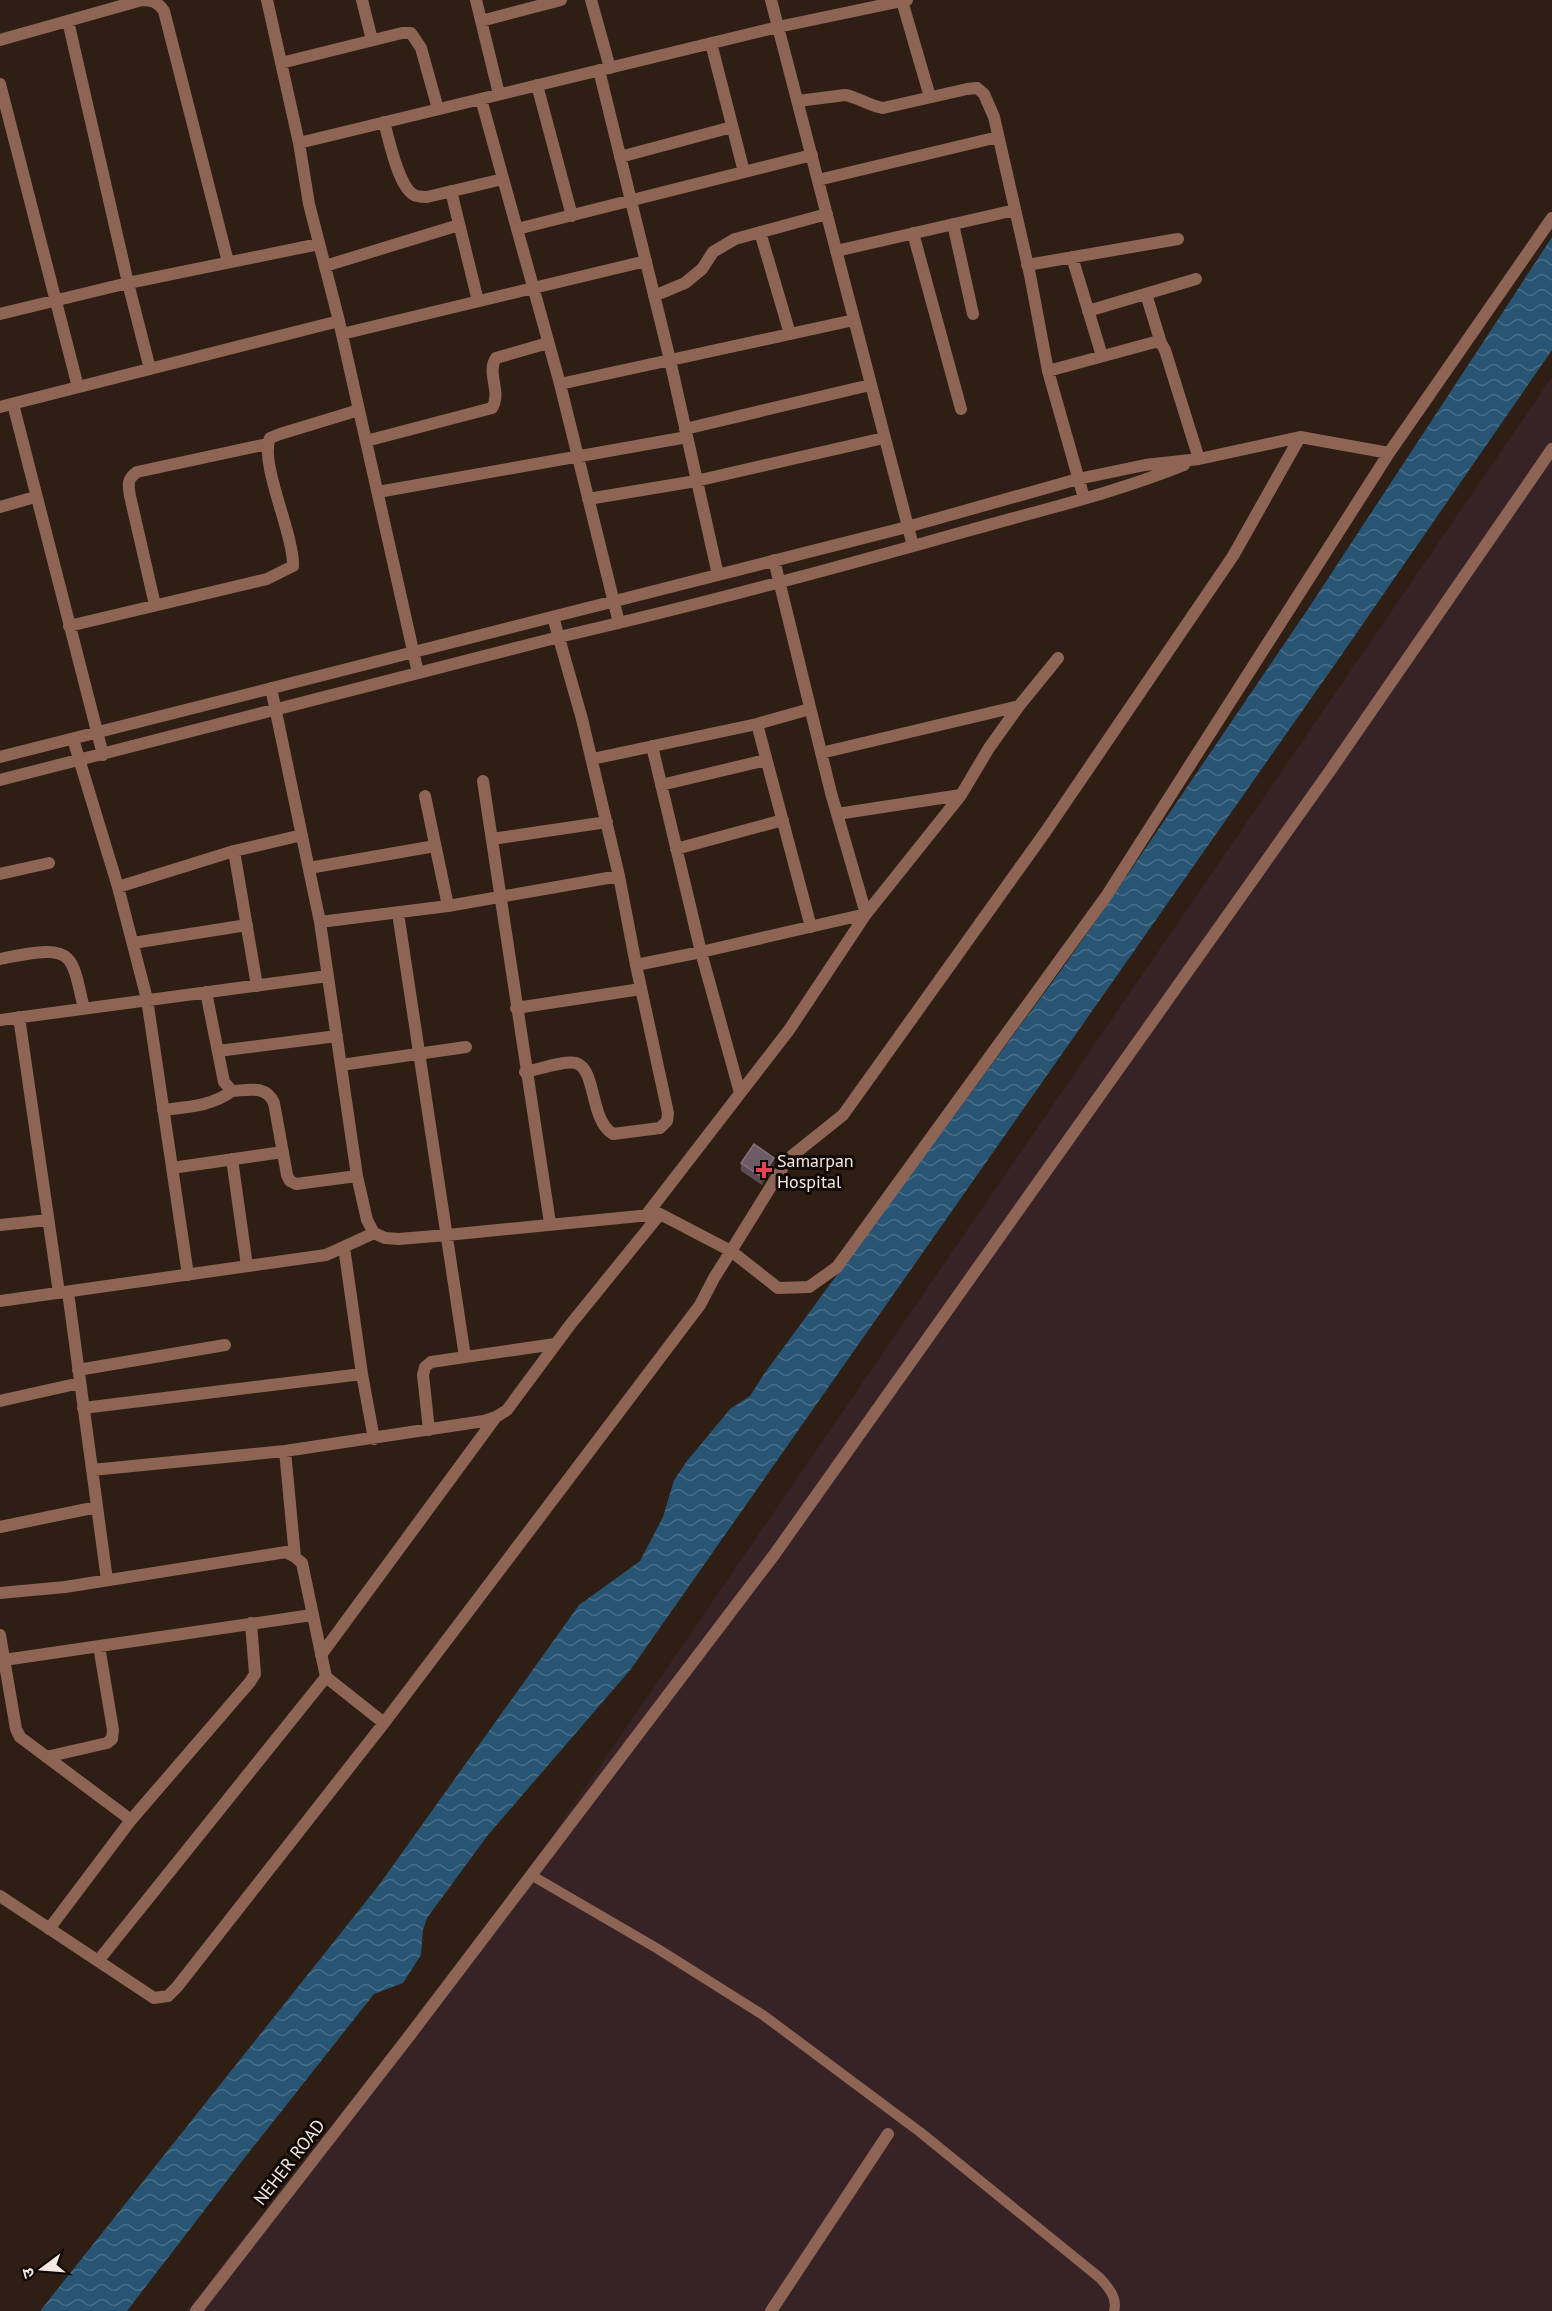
<svg xmlns="http://www.w3.org/2000/svg" width="1552" height="2311" font-family="'PT Sans','Noto Sans Devanagari',sans-serif">
	<style>
		.industrial { fill: #372326 }
		.water { fill: url(#water-waves) }
		.lines { fill: none; stroke-linecap: round; stroke-linejoin: round }
		.service { stroke: #8e6455; stroke-width: 10 }
		.minor { stroke: #8e6455; stroke-width: 12 }
		.tertiary { stroke: #8e6455; stroke-width: 12 }
		.wall { fill: #5c4b56 }
		.shaded-wall { fill: #433235 }
		.building { fill: #6d5c66; stroke: #827279; stroke-width: 1.5 }
		.health-dot { fill: #e0444e; stroke: #110a06; stroke-width: 2 }
		.labels { text-anchor: middle; dominant-baseline: central; stroke-width: 6; stroke-linejoin: round; paint-order: stroke }
		.poi-label { font-size: 18px; fill: #f5eae2; stroke: #110a06; text-anchor: start }
		.street-label { font-size: 18px; fill: #f5eae2; stroke: #110a06 }
	</style>
	<defs>
		<pattern id="water-waves" width="16" height="10" patternUnits="userSpaceOnUse" patternTransform="scale(1.5)"><rect width="16" height="10" fill="#285574"/><path d="M0 5q4-4 8 0t8 0" fill="none" stroke="#486e88"/></pattern>
	</defs>
	<rect width="100%" height="100%" fill="#2e1e13"/>
	<path class="industrial" d="M1552 377V2311H186L510 1897Z"/>
	<path class="water" d="M1552 237V350L1338 660 631 1669 488 1835 427 1918 423 1930 421 1955 403 1983 374 1994 246 2156 127 2311H40L379 1885 579 1605 640 1561 663 1517 674 1480 687 1461 730 1409 750 1396 764 1374 1067 962 1111 899 1310 606Z"/>
	<g class="lines">
		<path class="service" d="M531 1875 658 1949 763 2015 920 2132 1100 2278C1108 2287 1118 2298 1114 2311"/>
		<path class="minor" d="M267 0 299 143 309 204 339 321 418 673
			M362 0 372 40
			M476 0 499 94
			M591 0 610 68
			M771 0 913 546
			M902 1 930 97
			M68 21 128 283 150 369
			M481 21 561 0
			M0 40 142 0C152 0 158 2 164 11L228 262
			M711 43 744 172
			M281 63 402 33H411L421 48 438 109
			M599 70 670 360 718 575
			M0 84 78 387
			M537 85 572 216
			M481 99 560 384 619 623
			M798 101 845 95C858 97 869 106 883 108L967 89 977 88 984 94 994 117 1030 275 1048 371 1084 498
			M384 122C389 139 399 192 417 196 421 197 424 197 427 197L503 179
			M299 143 778 27 907 0
			M620 157 732 127
			M818 180 998 137
			M451 191 478 301
			M953 224 973 314
			M517 229 812 155
			M760 232 790 334
			M913 233 961 409
			M836 251 1015 210
			M1072 257 1102 356
			M1027 265 1178 239
			M325 266 459 225
			M1146 294 1161 343
			M654 296 685 283 702 269 713 252 735 239 827 214
			M1088 311 1196 279
			M0 314 128 283 319 244
			M342 334 646 261
			M1048 371 1155 342 1161 343 1165 350 1199 459
			M560 384 854 320
			M13 404 103 755
			M0 407 339 321
			M685 429 870 385
			M366 441 492 408C502 392 486 373 496 358L548 343
			M378 492 687 437
			M588 499 696 481 884 438
			M0 507 35 497
			M155 605 130 496C128 484 127 479 137 472L267 444
			M69 626 267 579 293 566C294 534 259 463 270 438L280 434 359 410
			M271 688 320 922 357 1176 367 1220 374 1233 385 1238 399 1239 447 1235 660 1214 731 1251 788 1159 843 1115 1046 831 1233 556 1300 437
			M757 724 811 927
			M73 739 118 887 147 999 188 1275
			M652 746 701 952 740 1093
			M821 753 1019 706
			M0 757 907 527 1078 479 1145 465 1199 459 1300 437 1389 453
			M592 759 757 724 810 709
			M0 780 559 637C694 606 829 570 963 532 1037 511 1112 494 1184 465
			M483 781 550 1223
			M661 785 766 760
			M425 796 448 906
			M837 814 961 795
			M492 839 607 822
			M676 849 783 820
			M234 851 257 986
			M309 868 435 846
			M0 874 49 863
			M619 876 636 965 701 952 866 914 831 793 774 560
			M118 887 234 851 302 835
			M398 913 465 1357
			M320 922 448 906 619 876 582 719 553 617
			M133 943 247 925
			M0 959C17 956 56 945 68 959 77 968 80 995 84 1008
			M206 992 224 1082 232 1091C249 1090 266 1085 274 1103L287 1175 290 1181 296 1184 357 1176
			M516 1008 641 989
			M19 1017 59 1293
			M0 1020 328 976
			M218 1051 337 1036
			M341 1065 466 1047
			M525 1072C537 1070 565 1060 576 1063 597 1070 589 1119 613 1134L660 1128 667 1121 668 1113 636 965
			M163 1110C188 1107 212 1106 232 1091
			M232 1159 247 1266
			M172 1168 283 1152
			M647 1214 789 1030 866 914 961 795 989 748 1019 706 1058 658
			M0 1225 48 1220
			M344 1247 362 1374 374 1439
			M68 1292 107 1580
			M0 1301 326 1255 374 1233
			M78 1370 225 1345
			M0 1401 80 1383
			M83 1408 362 1374
			M429 1430 423 1375 425 1367 431 1362 555 1344
			M285 1451 295 1557
			M92 1470 285 1451 484 1421 496 1417 507 1410 570 1325 660 1214
			M0 1527 97 1507
			M0 1593 65 1587 286 1552 295 1557 302 1563 326 1677 384 1723
			M0 1635 16 1729 20 1737 131 1820
			M321 1655 496 1417
			M4 1660 312 1615
			M46 1757 107 1743 112 1739 113 1730 99 1646
			M0 1896 154 1998 168 1996 177 1987 384 1723 700 1305 714 1278 731 1251 778 1288 809 1287 837 1267 1107 895 1389 453 1552 218
			M49 1929 131 1820 250 1682 255 1674 251 1623
			M98 1961 326 1677
			M771 2311 888 2134"/>
		<path class="tertiary" d="M196 2311 410 2035 774 1555 1332 768 1552 449"/>
	</g>
	<path class="wall" d="M741 1163 774 1166 762 1185 741 1171Z"/>
	<path class="shaded-wall" d="M774 1158V1166L762 1185V1177Z"/>
	<path class="building" d="M754 1144 774 1158 762 1177 741 1163Z"/>
	<path class="health-dot" d="M761 1161h6v6h6v6h-6v6h-6v-6h-6v-6h6z"/>
	<g class="labels">
		<g class="poi-label">
			<text x="777" y="1160">Samarpan<tspan x="777" dy="21">Hospital</tspan></text>
		</g>
		<g class="street-label">
			<text transform="translate(289 2162) rotate(-52)">NEHER ROAD</text>
		</g>
	</g>
	<g transform="translate(42 2269) rotate(254)" stroke="#110a06" stroke-width="4.5" paint-order="stroke">
	<path d="M0-4.5L10 22L0 15L-10 22Z" fill="#f5eae2"/>
	<text y="-9" font-size="16" font-weight="bold" text-anchor="middle" fill="#f5eae2">उ</text>
	</g>
</svg>
